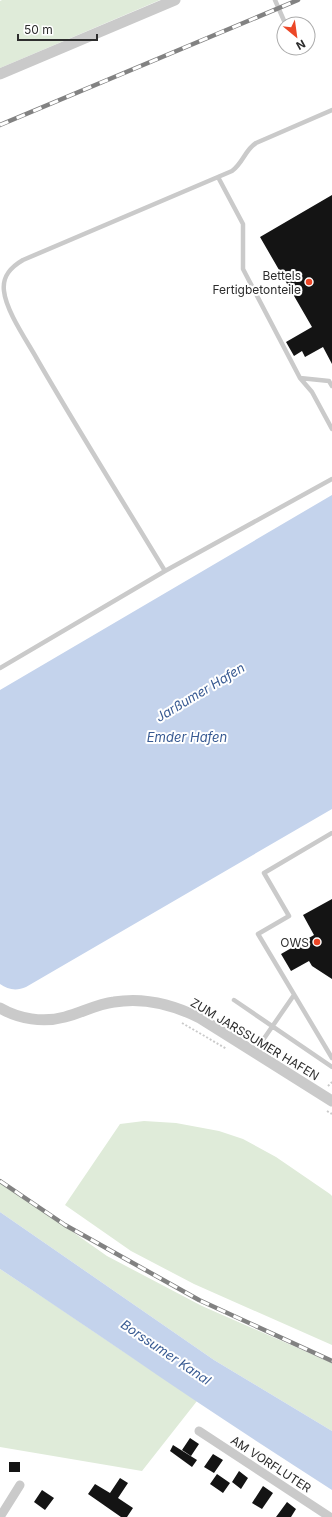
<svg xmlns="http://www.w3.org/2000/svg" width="332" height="1517" font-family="Inter,sans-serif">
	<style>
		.green { fill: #dfebd9 }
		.water { fill: #c4d3ec }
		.building { fill: #141414 }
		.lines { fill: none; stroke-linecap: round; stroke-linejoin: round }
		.path { stroke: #cacaca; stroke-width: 2; stroke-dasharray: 2 2; stroke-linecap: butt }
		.service { stroke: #cacaca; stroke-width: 4.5 }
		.minor { stroke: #cacaca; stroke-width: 9 }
		.tertiary { stroke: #cacaca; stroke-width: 11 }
		.rail-casing { stroke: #828282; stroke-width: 4.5 }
		.rail { stroke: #fff; stroke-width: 3; stroke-dasharray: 9; stroke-linecap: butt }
		.poi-dot { fill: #ec4727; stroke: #fff; stroke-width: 1.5 }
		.labels { text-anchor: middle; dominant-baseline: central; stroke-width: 4; stroke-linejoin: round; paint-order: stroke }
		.poi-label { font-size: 12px; fill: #2d2d2d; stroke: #fff; text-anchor: end }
		.street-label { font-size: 12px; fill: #2d2d2d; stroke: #fff }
		.water-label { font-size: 13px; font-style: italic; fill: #385a92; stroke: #fff }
	</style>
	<rect width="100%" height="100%" fill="#fff"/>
	<path class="green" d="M2 0H160L0 68V1Z
		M144 1121 176 1123 219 1131 243 1139 276 1157 330 1194 332 1196V1345L194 1284 131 1251 65 1205 120 1124Z
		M0 1181 107 1256 202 1306 332 1363V1431L214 1360 0 1212Z
		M0 1269C66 1312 131 1357 197 1401L142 1471 0 1447Z"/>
	<path class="water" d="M332 495V809L26 987C17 991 8 990 0 984V690Z
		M0 1212 214 1360 332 1431V1490C263 1446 195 1401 128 1355 85 1326 43 1297 0 1269Z"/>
	<path class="building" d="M332 195V364L323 347 305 357 302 351 294 356 286 342 312 327 260 237Z
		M332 899V979L312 966 309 961 291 971 281 954 314 935 303 915Z
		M190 1438 199 1444 191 1456 182 1450Z
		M173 1445 197 1460 192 1467 170 1451Z
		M213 1454 223 1460 214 1473 204 1467Z
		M9 1462H20V1472H9Z
		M239 1471 248 1478 241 1489 232 1482Z
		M217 1474 230 1483 223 1493 210 1484Z
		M120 1478 128 1483 118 1498 133 1508 127 1517H121L88 1494 95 1484 110 1493Z
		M263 1486 273 1493 262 1509 252 1503Z
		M42 1490 54 1498 45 1510 34 1502Z
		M287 1502 296 1509 291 1517H276Z"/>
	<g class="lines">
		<path class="path" d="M182 1023 227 1049
			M328 1086 332 1082
			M327 1111 332 1114"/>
		<path class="service" d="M275 0 285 23
			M218 177 243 224V269L300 378 329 381 332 386
			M300 378 312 392 332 429
			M165 571C122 500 78 430 37 359 27 341 6 311 4 291 2 276 11 267 23 260L232 171C243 163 245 150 256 143L332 110
			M0 668 165 571 332 479
			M332 833 264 873 289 916 258 934 332 1058
			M234 1000 332 1067
			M254 1053 294 995"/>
		<path class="minor" d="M199 1431 330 1517
			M0 1517 20 1485"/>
		<path class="tertiary" d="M0 74 175 0
			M0 1008C19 1019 43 1023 65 1017 81 1013 97 1004 114 1002 143 997 174 1005 200 1018L332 1101"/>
		<defs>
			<path id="rail" d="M0 125 298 0
				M0 1181 65 1225 199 1300 332 1361"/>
		</defs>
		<use href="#rail" class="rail-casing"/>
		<use href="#rail" class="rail"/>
	</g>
	<g class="poi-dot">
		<circle cx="309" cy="282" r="4"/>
		<circle cx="317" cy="942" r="4"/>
	</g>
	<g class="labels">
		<g class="poi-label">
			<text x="301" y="275">Bettels<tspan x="301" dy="14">Fertigbetonteile</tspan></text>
			<text x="309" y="942">OWS</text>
		</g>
		<g class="street-label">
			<text transform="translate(255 1039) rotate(31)">ZUM JARSSUMER HAFEN</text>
			<text transform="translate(271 1464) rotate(33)">AM VORFLUTER</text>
		</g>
		<g class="water-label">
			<text transform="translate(200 692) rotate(-31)">Jarßumer Hafen</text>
			<text x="187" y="737">Emder Hafen</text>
			<text transform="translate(166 1352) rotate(34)">Borssumer Kanal</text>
		</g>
	</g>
	<g transform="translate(296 36) rotate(151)"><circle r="19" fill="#ffffff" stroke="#ababab"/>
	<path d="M0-3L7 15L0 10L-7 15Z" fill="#ec4727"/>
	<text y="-6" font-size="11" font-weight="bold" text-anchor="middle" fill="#2d2d2d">N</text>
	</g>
	<path d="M18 34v6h79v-6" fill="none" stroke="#2d2d2d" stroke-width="2"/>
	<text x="24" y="34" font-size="12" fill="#2d2d2d" stroke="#ffffff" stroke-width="3" paint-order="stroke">50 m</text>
</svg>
